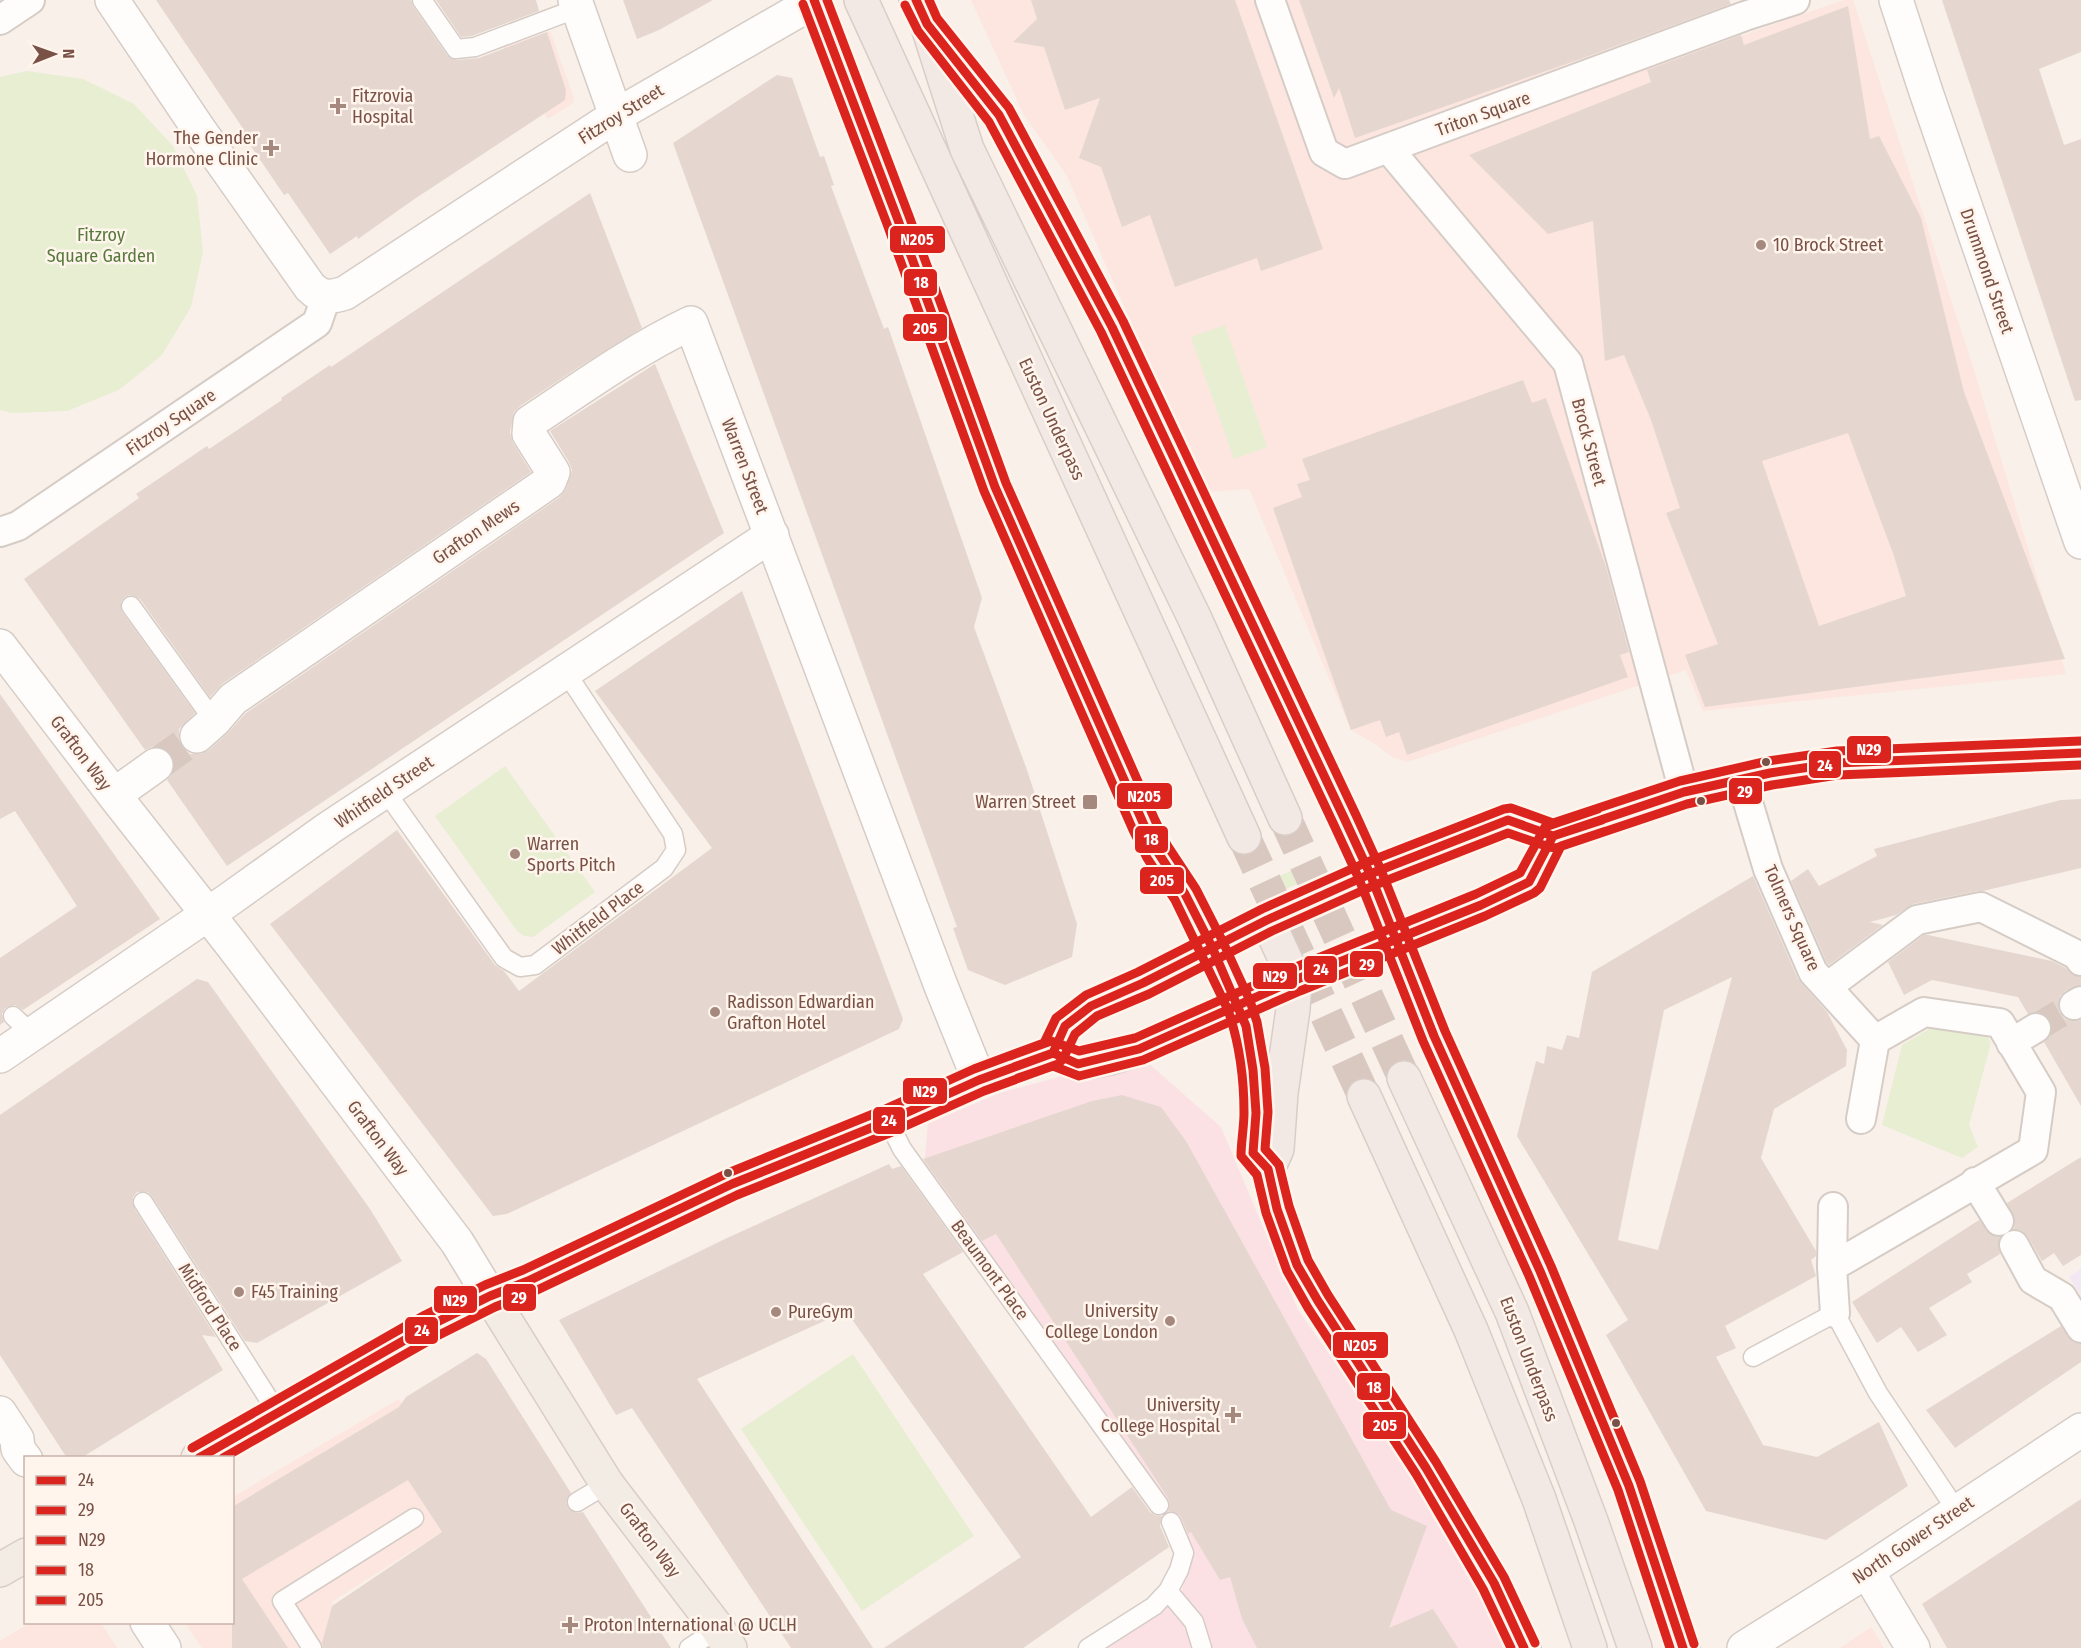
<svg xmlns="http://www.w3.org/2000/svg" width="2081" height="1648" font-family="'Fira Sans Condensed',sans-serif">
	<style>
		.commercial { fill: #fce6df }
		.education { fill: #f2e7f3 }
		.medical { fill: #fbe1e4 }
		.green { fill: #e7eed2 }
		.building { fill: #e5d7d0; fill-rule: evenodd }
		.lines { fill: none; stroke-linecap: round; stroke-linejoin: round }
		.pedestrian-tunnel { stroke: #d8c8c0; stroke-width: 28; stroke-dasharray: 28 14; stroke-linecap: butt }
		.minor-tunnel { stroke: #d8c8c0; stroke-width: 33; stroke-dasharray: 33 16; stroke-linecap: butt }
		.trunk-tunnel { stroke: #d8c8c0; stroke-width: 33; stroke-dasharray: 33 16; stroke-linecap: butt }
		.service-casing { stroke: #d6ccc6; stroke-width: 21 }
		.pedestrian-casing { stroke: #d6ccc6; stroke-width: 32 }
		.minor-casing { stroke: #d6ccc6; stroke-width: 36 }
		.primary-casing { stroke: #dacdc8; stroke-width: 36 }
		.trunk-casing { stroke: #dacdc8; stroke-width: 36 }
		.service { stroke: #fefdfc; stroke-width: 18 }
		.pedestrian { stroke: #fefdfc; stroke-width: 28 }
		.minor { stroke: #fefdfc; stroke-width: 33 }
		.primary { stroke: #f3ece5; stroke-width: 33 }
		.trunk { stroke: #f2e9e4; stroke-width: 33 }
		.bus-1-casing { stroke: #fff5ec; stroke-width: 14 }
		.bus-2-casing { stroke: #fff5ec; stroke-width: 14 }
		.bus-3-casing { stroke: #fff5ec; stroke-width: 14 }
		.bus-4-casing { stroke: #fff5ec; stroke-width: 14 }
		.bus-5-casing { stroke: #fff5ec; stroke-width: 14 }
		.bus-6-casing { stroke: #fff5ec; stroke-width: 14 }
		.bus-1 { stroke: #dc241f; stroke-width: 9 }
		.bus-2 { stroke: #dc241f; stroke-width: 9 }
		.bus-3 { stroke: #dc241f; stroke-width: 9 }
		.bus-4 { stroke: #dc241f; stroke-width: 9 }
		.bus-5 { stroke: #dc241f; stroke-width: 9 }
		.bus-6 { stroke: #dc241f; stroke-width: 9 }
		.poi-dot { fill: #a5897f; stroke: #fff5ec; stroke-width: 2 }
		.bus-dot { fill: #795146; stroke: #fff5ec; stroke-width: 2 }
		.labels { text-anchor: middle; dominant-baseline: central; stroke-width: 5; stroke-linejoin: round; paint-order: stroke }
		.poi-label { font-size: 18px; fill: #795146; stroke: #fff5ec; text-anchor: start }
		.street-label { font-size: 18px; fill: #795146; stroke: #fff5ec }
		.park-label { font-size: 18px; fill: #567a3b; stroke: #fff5ec }
		.line-badge { stroke: #fff5ec; stroke-width: 2 }
		.badge-label { font-size: 16px; text-anchor: middle; font-weight: bold; fill: #fff }
	</style>
	<rect width="100%" height="100%" fill="#f8f0e9"/>
	<path class="commercial" d="M971 0H1729L1738 37 1844 0H1853L1974 370 2066 674 1703 711 1686 670 1407 762 1392 757 1375 744 1351 730 1249 489 1205 492 1067 176 1024 115Z
		M550 31 574 98 573 103 548 119 503 47Z
		M399 1399 473 1512 333 1601 323 1641 327 1648H202L185 1623 232 1622 233 1497Z
		M31 1622 101 1623 117 1648H0V1641Z
		M1871 1627 1884 1648H1840Z"/>
	<path class="education" d="M2081 1269V1295L2069 1277Z"/>
	<path class="medical" d="M1139 1055 1221 1127 1298 1310 1447 1520 1507 1648H1102L1181 1596 1189 1553 924 1168 928 1123 1000 1093Z"/>
	<path class="green" d="M27 71 83 79 134 104 173 146 197 196 203 252 191 307 162 355 119 390 67 411 11 413 0 410V77Z
		M1225 325 1267 447 1234 459 1191 337Z
		M505 766 595 892 533 937 524 936 517 931 435 816Z
		M1309 863 1316 876 1258 901 1252 888Z
		M1936 1025 1985 1033 1991 1043 1969 1125 1978 1147 1962 1158 1882 1125 1902 1045Z
		M853 1354 974 1536 862 1611 741 1429Z"/>
	<path class="building" d="M156 0H411L413 6 447 55 457 60 479 58 547 32 566 90 565 100 413 200 358 239 357 236 330 254 288 193 284 195 242 133 244 130Z
		M436 0H536L539 11 472 36 461 37Z
		M623 0H713L659 30 637 39Z
		M1031 0H1235L1323 249 1261 271 1257 258 1175 287 1150 215 1122 227 1101 167 1079 158 1100 98 1065 110 1044 47 1013 42 1037 19Z
		M1299 0H1729L1731 4 1586 57 1355 138 1339 88 1334 98Z
		M1942 0H2081V52L2039 69 2064 145 2081 139V400L2075 401Z
		M1848 6 1870 139 1879 136 1921 218 1964 392 2065 659 1705 707 1685 655 1718 644 1666 513 1680 508 1651 420 1624 355 1605 361 1593 221 1548 234 1469 155 1651 82 1647 70 1741 35 1744 45ZM1848 433 1894 556 1906 596 1819 626 1762 461Z
		M777 75 792 78 820 157 824 156 834 185 831 186 884 329 888 327 982 598 974 627 1027 770 1077 924 1072 957 1005 985 968 970 953 928 957 927 673 143Z
		M590 193 642 328 579 367 520 406 514 412 510 432 513 443 531 472 222 684 210 697 140 599 130 595 125 597 121 602 122 612 195 713 179 729V739L183 748 190 754H201L209 750 226 735 246 713 560 497 566 489 572 470 569 462 550 431 655 364 724 533 227 866 167 780 173 772 175 764 172 755 163 748 154 746 145 750 24 579 139 498 136 494 207 446 209 449 282 400 281 398 330 365 331 367Z
		M1523 380 1532 403 1546 398 1606 567 1629 652 1620 655 1628 677 1407 755 1399 732 1386 737 1380 720 1351 730 1273 508 1302 497 1297 484 1310 480 1302 459Z
		M742 591 903 1019 899 1029 507 1214 493 1216 270 924 397 830 495 965 504 971 519 991 712 848 595 691Z
		M0 694 160 919 23 1010 15 1005 5 1008 2 1014 4 1022 0 1025V958L77 906 15 811 0 819Z
		M2081 799V868L1983 891H1978L1913 904 1896 915 1870 922 1883 925 1829 965 1827 963 1791 881 1808 869 1819 886 1877 856 1874 849 2061 800Z
		M1753 876 1798 979 1827 1012 1847 1050 1846 1066 1774 1109 1761 1158 1816 1251V1256L1811 1260 1816 1276 1725 1326 1736 1348 1716 1357 1763 1445 1817 1457 1879 1422 1908 1486 1826 1540 1706 1511 1606 1335 1628 1320 1517 1136 1536 1061 1544 1064 1547 1046 1562 1050 1567 1035 1579 1038 1592 972ZM1732 977 1658 1250 1618 1240 1664 1010Z
		M1924 935H1928L2052 961 2066 968 2073 975 2081 977V985L2065 991 2060 996 2058 1004 2059 1013 2065 1019 2073 1021 2081 1020V1106L2044 1042 2050 1036 2052 1028 2050 1020 2044 1014 2036 1012 2028 1014 2018 997 1932 980 1904 995 1888 962Z
		M197 979 208 982 370 1209 402 1261 257 1343 245 1341 152 1196 148 1192H137L133 1197 134 1208 216 1337 202 1335 223 1370 81 1458H67L0 1355V1115Z
		M1122 1095 1161 1107 1186 1141 1391 1510 1427 1526 1389 1628 1433 1609 1458 1648H1257L1242 1619 1230 1577 1220 1580 1191 1532 1188 1534 1181 1517 1177 1513 1168 1511 1170 1504 1168 1498 996 1234 982 1241 923 1159 1092 1101Z
		M2081 1157V1255L2063 1266 2054 1253 2042 1261 2028 1237 2022 1231 2014 1229 2015 1220 2007 1203Z
		M889 1164 892 1169 901 1166 963 1252 923 1274 1091 1517 1132 1487 1150 1512 1155 1515 1162 1516 1160 1526 1169 1547 1023 1648H884L1021 1557 846 1311 697 1379 873 1648H791L632 1408 616 1415 559 1320 725 1239Z
		M1979 1220 1991 1235 2000 1237 1998 1245 2000 1254 1967 1274 1972 1282 1929 1308 1947 1335 1918 1352 1901 1327 1877 1343 1852 1302Z
		M2061 1326 2073 1342 2081 1344V1362L1955 1448 1926 1410Z
		M477 1353 486 1359 571 1493 566 1502 568 1508 577 1513 583 1512 671 1648H323L322 1643 332 1606 442 1532 408 1480 242 1579 288 1648H232V1507L399 1407 406 1397Z
		M2081 1499V1648H1947L1922 1604Z"/>
	<g class="lines">
		<path class="pedestrian-tunnel" d="M2036 1028 2074 1005"/>
		<path class="minor-tunnel" d="M156 765 197 736"/>
		<path class="trunk-tunnel" d="M1285 818 1404 1078
			M1244 837 1364 1096"/>
		<defs>
			<path id="service" d="M422 0 456 49 475 47 578 8
				M131 606 214 721
				M386 792 504 958 520 967 535 965 664 868 676 850 673 834 565 671
				M13 1016 32 1034
				M888 1121 902 1149 1159 1505
				M143 1202 277 1412
				M1753 1357 1835 1313 1878 1393 1957 1511
				M577 1502 607 1484
				M1168 1591 1194 1622 1202 1648
				M312 1648 282 1601 414 1518
				M689 1648 718 1629
				M1088 1648 1154 1606 1168 1591 1179 1570 1184 1553 1171 1522"/>
			<path id="pedestrian" d="M1270 0 1324 152 1345 164 1745 16 1795 0
				M0 20 30 0
				M1388 148 1568 363 1684 792
				M0 532 18 526 317 323 326 297
				M1741 779 1768 869 1813 972 1875 1040
				M1827 987 1917 920 1981 907 2077 955 2081 961
				M2074 1005 2081 1001
				M2011 1043 2036 1028
				M1975 1182 1999 1221
				M1833 1207 1832 1267 1835 1313
				M2014 1245 2033 1280 2062 1297 2081 1328
				M1832 1267 2033 1150 2041 1092 2000 1023 1924 1012 1875 1040 1861 1119"/>
			<path id="minor" d="M112 0 198 128 310 287C321 298 330 298 345 293L617 115 815 1
				M575 0 630 155
				M1896 0 1926 92 2081 542
				M0 646 114 795 232 945 457 1242 490 1296
				M197 736 214 721 233 699 549 482 553 472 529 434 530 422C583 387 634 350 691 323L941 986 979 1080
				M114 795 156 765
				M0 1056 227 901 329 828 772 535
				M0 1413 17 1439 18 1449 26 1460
				M1867 1571 1913 1648
				M147 1622 164 1648
				M1744 1648 1867 1571 2081 1430"/>
			<path id="primary" d="M1053 1053 1078 1064 1110 1058 1139 1049 1239 1006
				M490 1296 607 1484 718 1629 730 1648
				M198 1458 431 1325 490 1296 528 1281 732 1184 888 1121 979 1080 1053 1053 1065 1026 1091 1006 1143 983 1212 947
				M0 1570 26 1555"/>
			<path id="trunk" d="M814 0 898 220 995 487 1144 825 1157 851 1185 894 1212 947 1239 1006 1246 1026 1253 1070 1256 1113 1253 1153 1268 1169 1277 1209 1297 1265 1318 1301 1426 1468 1494 1583 1524 1648
				M861 0 1244 837
				M916 0 927 24 967 149 1195 619 1285 818
				M927 24 999 115 1112 327 1345 820 1370 874 1434 1036 1540 1271 1629 1486 1683 1648
				M1267 920 1295 980 1293 1009 1281 1093 1277 1149 1268 1169
				M1212 947 1370 874 1508 820 1553 836 1684 792 1770 773 1837 763 2081 753
				M1239 1006 1295 980 1481 905 1529 882 1553 836
				M1404 1078 1512 1312 1591 1521 1635 1648
				M1364 1096 1471 1330 1539 1499 1590 1648"/>
		</defs>
		<use href="#service" class="service-casing"/>
		<use href="#pedestrian" class="pedestrian-casing"/>
		<use href="#minor" class="minor-casing"/>
		<use href="#primary" class="primary-casing"/>
		<use href="#trunk" class="trunk-casing"/>
		<use href="#service" class="service"/>
		<use href="#pedestrian" class="pedestrian"/>
		<use href="#minor" class="minor"/>
		<use href="#primary" class="primary"/>
		<use href="#trunk" class="trunk"/>
		<defs>
			<path id="bus-1" d="M1014 1067 1053 1053 1078 1064 1139 1049 1295 980 1481 905 1529 882 1553 836 1602 820
				M199 1458 431 1325 490 1296 528 1281 732 1184 888 1121 979 1080 1053 1053 1065 1026 1091 1006 1143 983 1267 920 1370 874 1508 820 1553 836 1684 792 1770 773 1837 763 2081 753"/>
			<path id="bus-2" d="M1018 1078 1053 1066 1079 1076 1143 1060 1300 991 1485 916 1534 893 1540 888 1561 846 1606 831
				M223 1458 437 1336 495 1307 533 1292 737 1195 892 1132 984 1091 1058 1064 1063 1059 1075 1034 1097 1016 1149 994 1272 931 1375 885 1508 833 1549 847 1556 848 1687 804 1772 785 1838 775 2081 765"/>
			<path id="bus-3" d="M1010 1056 1051 1041 1079 1051 1135 1038 1291 969 1476 894 1520 873 1545 827 1598 809
				M192 1448 425 1315 485 1285 523 1270 728 1173 883 1110 974 1069 1044 1043 1056 1018 1086 995 1138 972 1262 909 1365 863 1504 809 1511 808 1553 823 1680 781 1768 761 1837 751 2081 741"/>
			<path id="bus-4" d="M814 0 898 220 995 487 1144 825 1157 851 1185 894 1212 947 1246 1026 1253 1070 1256 1113 1253 1153 1268 1169 1277 1209 1297 1265 1318 1301 1426 1468 1494 1583 1524 1648
				M916 0 927 24 999 115 1112 327 1345 820 1370 874 1434 1036 1540 1271 1629 1486 1683 1648"/>
			<path id="bus-5" d="M803 4 887 224 984 491 1133 830 1147 858 1175 900 1228 1010C1239 1042 1244 1079 1244 1113 1244 1127 1241 1142 1241 1156L1257 1175 1266 1213 1287 1271 1308 1308 1416 1474 1483 1589 1511 1648
				M905 5 918 31 989 122 1101 332 1334 825 1359 879 1423 1041 1529 1276 1618 1490 1670 1648"/>
			<path id="bus-6" d="M827 0 909 216 1006 483 1155 820 1167 845 1196 889 1223 942 1250 1001 1257 1022 1265 1068 1268 1112 1265 1149 1279 1165 1289 1206 1308 1260 1328 1295 1436 1462 1504 1577 1535 1643
				M929 0 937 18 1009 108 1123 321 1356 815 1381 870 1445 1031 1551 1266 1640 1481 1694 1644"/>
		</defs>
		<use href="#bus-1" class="bus-1-casing"/>
		<use href="#bus-2" class="bus-2-casing"/>
		<use href="#bus-3" class="bus-3-casing"/>
		<use href="#bus-4" class="bus-4-casing"/>
		<use href="#bus-5" class="bus-5-casing"/>
		<use href="#bus-6" class="bus-6-casing"/>
		<use href="#bus-1" class="bus-1"/>
		<use href="#bus-2" class="bus-2"/>
		<use href="#bus-3" class="bus-3"/>
		<use href="#bus-4" class="bus-4"/>
		<use href="#bus-5" class="bus-5"/>
		<use href="#bus-6" class="bus-6"/>
	</g>
	<g class="poi-dot">
		<path d="M335 97h6v6h6v6h-6v6h-6v-6h-6v-6h6z"/>
		<path d="M268 139h6v6h6v6h-6v6h-6v-6h-6v-6h6z"/>
		<circle cx="1761" cy="245" r="6"/>
		<rect x="1082" y="794" width="16" height="16" rx="3"/>
		<circle cx="515" cy="854" r="6"/>
		<circle cx="715" cy="1012" r="6"/>
		<circle cx="239" cy="1292" r="6"/>
		<circle cx="776" cy="1312" r="6"/>
		<circle cx="1170" cy="1321" r="6"/>
		<path d="M1230 1406h6v6h6v6h-6v6h-6v-6h-6v-6h6z"/>
		<path d="M567 1616h6v6h6v6h-6v6h-6v-6h-6v-6h6z"/>
	</g>
	<g class="bus-dot">
		<circle cx="1766" cy="762" r="5"/>
		<circle cx="1701" cy="801" r="5"/>
		<circle cx="728" cy="1173" r="5"/>
		<circle cx="1616" cy="1423" r="5"/>
	</g>
	<g class="labels">
		<g class="poi-label">
			<text x="352" y="96">Fitzrovia<tspan x="352" dy="21">Hospital</tspan></text>
			<text x="258" y="138" text-anchor="end">The Gender<tspan x="258" dy="21">Hormone Clinic</tspan></text>
			<text x="1773" y="245">10 Brock Street</text>
			<text x="1076" y="802" text-anchor="end">Warren Street</text>
			<text x="527" y="844">Warren<tspan x="527" dy="21">Sports Pitch</tspan></text>
			<text x="727" y="1002">Radisson Edwardian<tspan x="727" dy="21">Grafton Hotel</tspan></text>
			<text x="251" y="1292">F45 Training</text>
			<text x="1158" y="1311" text-anchor="end">University<tspan x="1158" dy="21">College London</tspan></text>
			<text x="788" y="1312">PureGym</text>
			<text x="1220" y="1405" text-anchor="end">University<tspan x="1220" dy="21">College Hospital</tspan></text>
			<text x="584" y="1625">Proton International @ UCLH</text>
		</g>
		<g class="street-label">
			<text transform="translate(621 114) rotate(-32)">Fitzroy Street</text>
			<text transform="translate(1483 114) rotate(-20)">Triton Square</text>
			<text transform="translate(1987 271) rotate(71)">Drummond Street</text>
			<text transform="translate(1052 419) rotate(65)">Euston Underpass</text>
			<text transform="translate(171 422) rotate(-34)">Fitzroy Square</text>
			<text transform="translate(1589 442) rotate(75)">Brock Street</text>
			<text transform="translate(745 466) rotate(69)">Warren Street</text>
			<text transform="translate(476 532) rotate(-34)">Grafton Mews</text>
			<text transform="translate(81 753) rotate(53)">Grafton Way</text>
			<text transform="translate(384 792) rotate(-34)">Whitfield Street</text>
			<text transform="translate(598 918) rotate(-37)">Whitfield Place</text>
			<text transform="translate(1792 918) rotate(66)">Tolmers Square</text>
			<text transform="translate(378 1138) rotate(53)">Grafton Way</text>
			<text transform="translate(990 1270) rotate(54)">Beaumont Place</text>
			<text transform="translate(210 1307) rotate(57)">Midford Place</text>
			<text transform="translate(1529 1359) rotate(69)">Euston Underpass</text>
			<text transform="translate(650 1540) rotate(53)">Grafton Way</text>
			<text transform="translate(1913 1540) rotate(-34)">North Gower Street</text>
		</g>
		<g class="park-label">
			<text x="101" y="235">Fitzroy<tspan x="101" dy="21">Square Garden</tspan></text>
		</g>
	</g>
	<g class="line-badge">
		<rect x="889" y="225" width="57" height="29" rx="6" fill="#dc241f"/>
		<rect x="903" y="268" width="35" height="29" rx="6" fill="#dc241f"/>
		<rect x="902" y="313" width="46" height="29" rx="6" fill="#dc241f"/>
		<rect x="1846" y="735" width="46" height="29" rx="6" fill="#dc241f"/>
		<rect x="1808" y="750" width="34" height="29" rx="6" fill="#dc241f"/>
		<rect x="1728" y="777" width="35" height="28" rx="6" fill="#dc241f"/>
		<rect x="1116" y="782" width="57" height="28" rx="6" fill="#dc241f"/>
		<rect x="1134" y="825" width="35" height="29" rx="6" fill="#dc241f"/>
		<rect x="1139" y="866" width="46" height="29" rx="6" fill="#dc241f"/>
		<rect x="1349" y="950" width="35" height="28" rx="6" fill="#dc241f"/>
		<rect x="1303" y="955" width="35" height="29" rx="6" fill="#dc241f"/>
		<rect x="1252" y="962" width="46" height="28" rx="6" fill="#dc241f"/>
		<rect x="902" y="1077" width="46" height="28" rx="6" fill="#dc241f"/>
		<rect x="872" y="1106" width="34" height="29" rx="6" fill="#dc241f"/>
		<rect x="502" y="1283" width="35" height="29" rx="6" fill="#dc241f"/>
		<rect x="433" y="1285" width="45" height="29" rx="6" fill="#dc241f"/>
		<rect x="404" y="1316" width="35" height="29" rx="6" fill="#dc241f"/>
		<rect x="1332" y="1331" width="57" height="28" rx="6" fill="#dc241f"/>
		<rect x="1356" y="1372" width="35" height="29" rx="6" fill="#dc241f"/>
		<rect x="1362" y="1411" width="45" height="29" rx="6" fill="#dc241f"/>
	</g>
	<g class="badge-label">
		<text x="917" y="245">N205</text>
		<text x="921" y="288">18</text>
		<text x="925" y="334">205</text>
		<text x="1869" y="755">N29</text>
		<text x="1825" y="771">24</text>
		<text x="1745" y="797">29</text>
		<text x="1144" y="802">N205</text>
		<text x="1151" y="845">18</text>
		<text x="1162" y="886">205</text>
		<text x="1367" y="970">29</text>
		<text x="1321" y="975">24</text>
		<text x="1275" y="982">N29</text>
		<text x="925" y="1097">N29</text>
		<text x="889" y="1126">24</text>
		<text x="519" y="1303">29</text>
		<text x="455" y="1306">N29</text>
		<text x="422" y="1336">24</text>
		<text x="1360" y="1351">N205</text>
		<text x="1374" y="1393">18</text>
		<text x="1385" y="1431">205</text>
	</g>
	<rect x="24" y="1456" width="210" height="168" fill="#fff5ec" stroke="#c9b3aa" stroke-width="1.5"/>
	<rect x="36" y="1476" width="30" height="9" fill="#dc241f" stroke="#c9b3aa" stroke-width="1.5"/>
	<text x="78" y="1486" font-size="18" fill="#795146">24</text>
	<rect x="36" y="1506" width="30" height="9" fill="#dc241f" stroke="#c9b3aa" stroke-width="1.5"/>
	<text x="78" y="1516" font-size="18" fill="#795146">29</text>
	<rect x="36" y="1536" width="30" height="9" fill="#dc241f" stroke="#c9b3aa" stroke-width="1.5"/>
	<text x="78" y="1546" font-size="18" fill="#795146">N29</text>
	<rect x="36" y="1566" width="30" height="9" fill="#dc241f" stroke="#c9b3aa" stroke-width="1.5"/>
	<text x="78" y="1576" font-size="18" fill="#795146">18</text>
	<rect x="36" y="1596" width="30" height="9" fill="#dc241f" stroke="#c9b3aa" stroke-width="1.5"/>
	<text x="78" y="1606" font-size="18" fill="#795146">205</text>
	<g transform="translate(54 54) rotate(89)" stroke="#fff5ec" stroke-width="4.5" paint-order="stroke">
	<path d="M0-4.5L10 22L0 15L-10 22Z" fill="#795146"/>
	<text y="-9" font-size="16" font-weight="bold" text-anchor="middle" fill="#795146">N</text>
	</g>
</svg>
